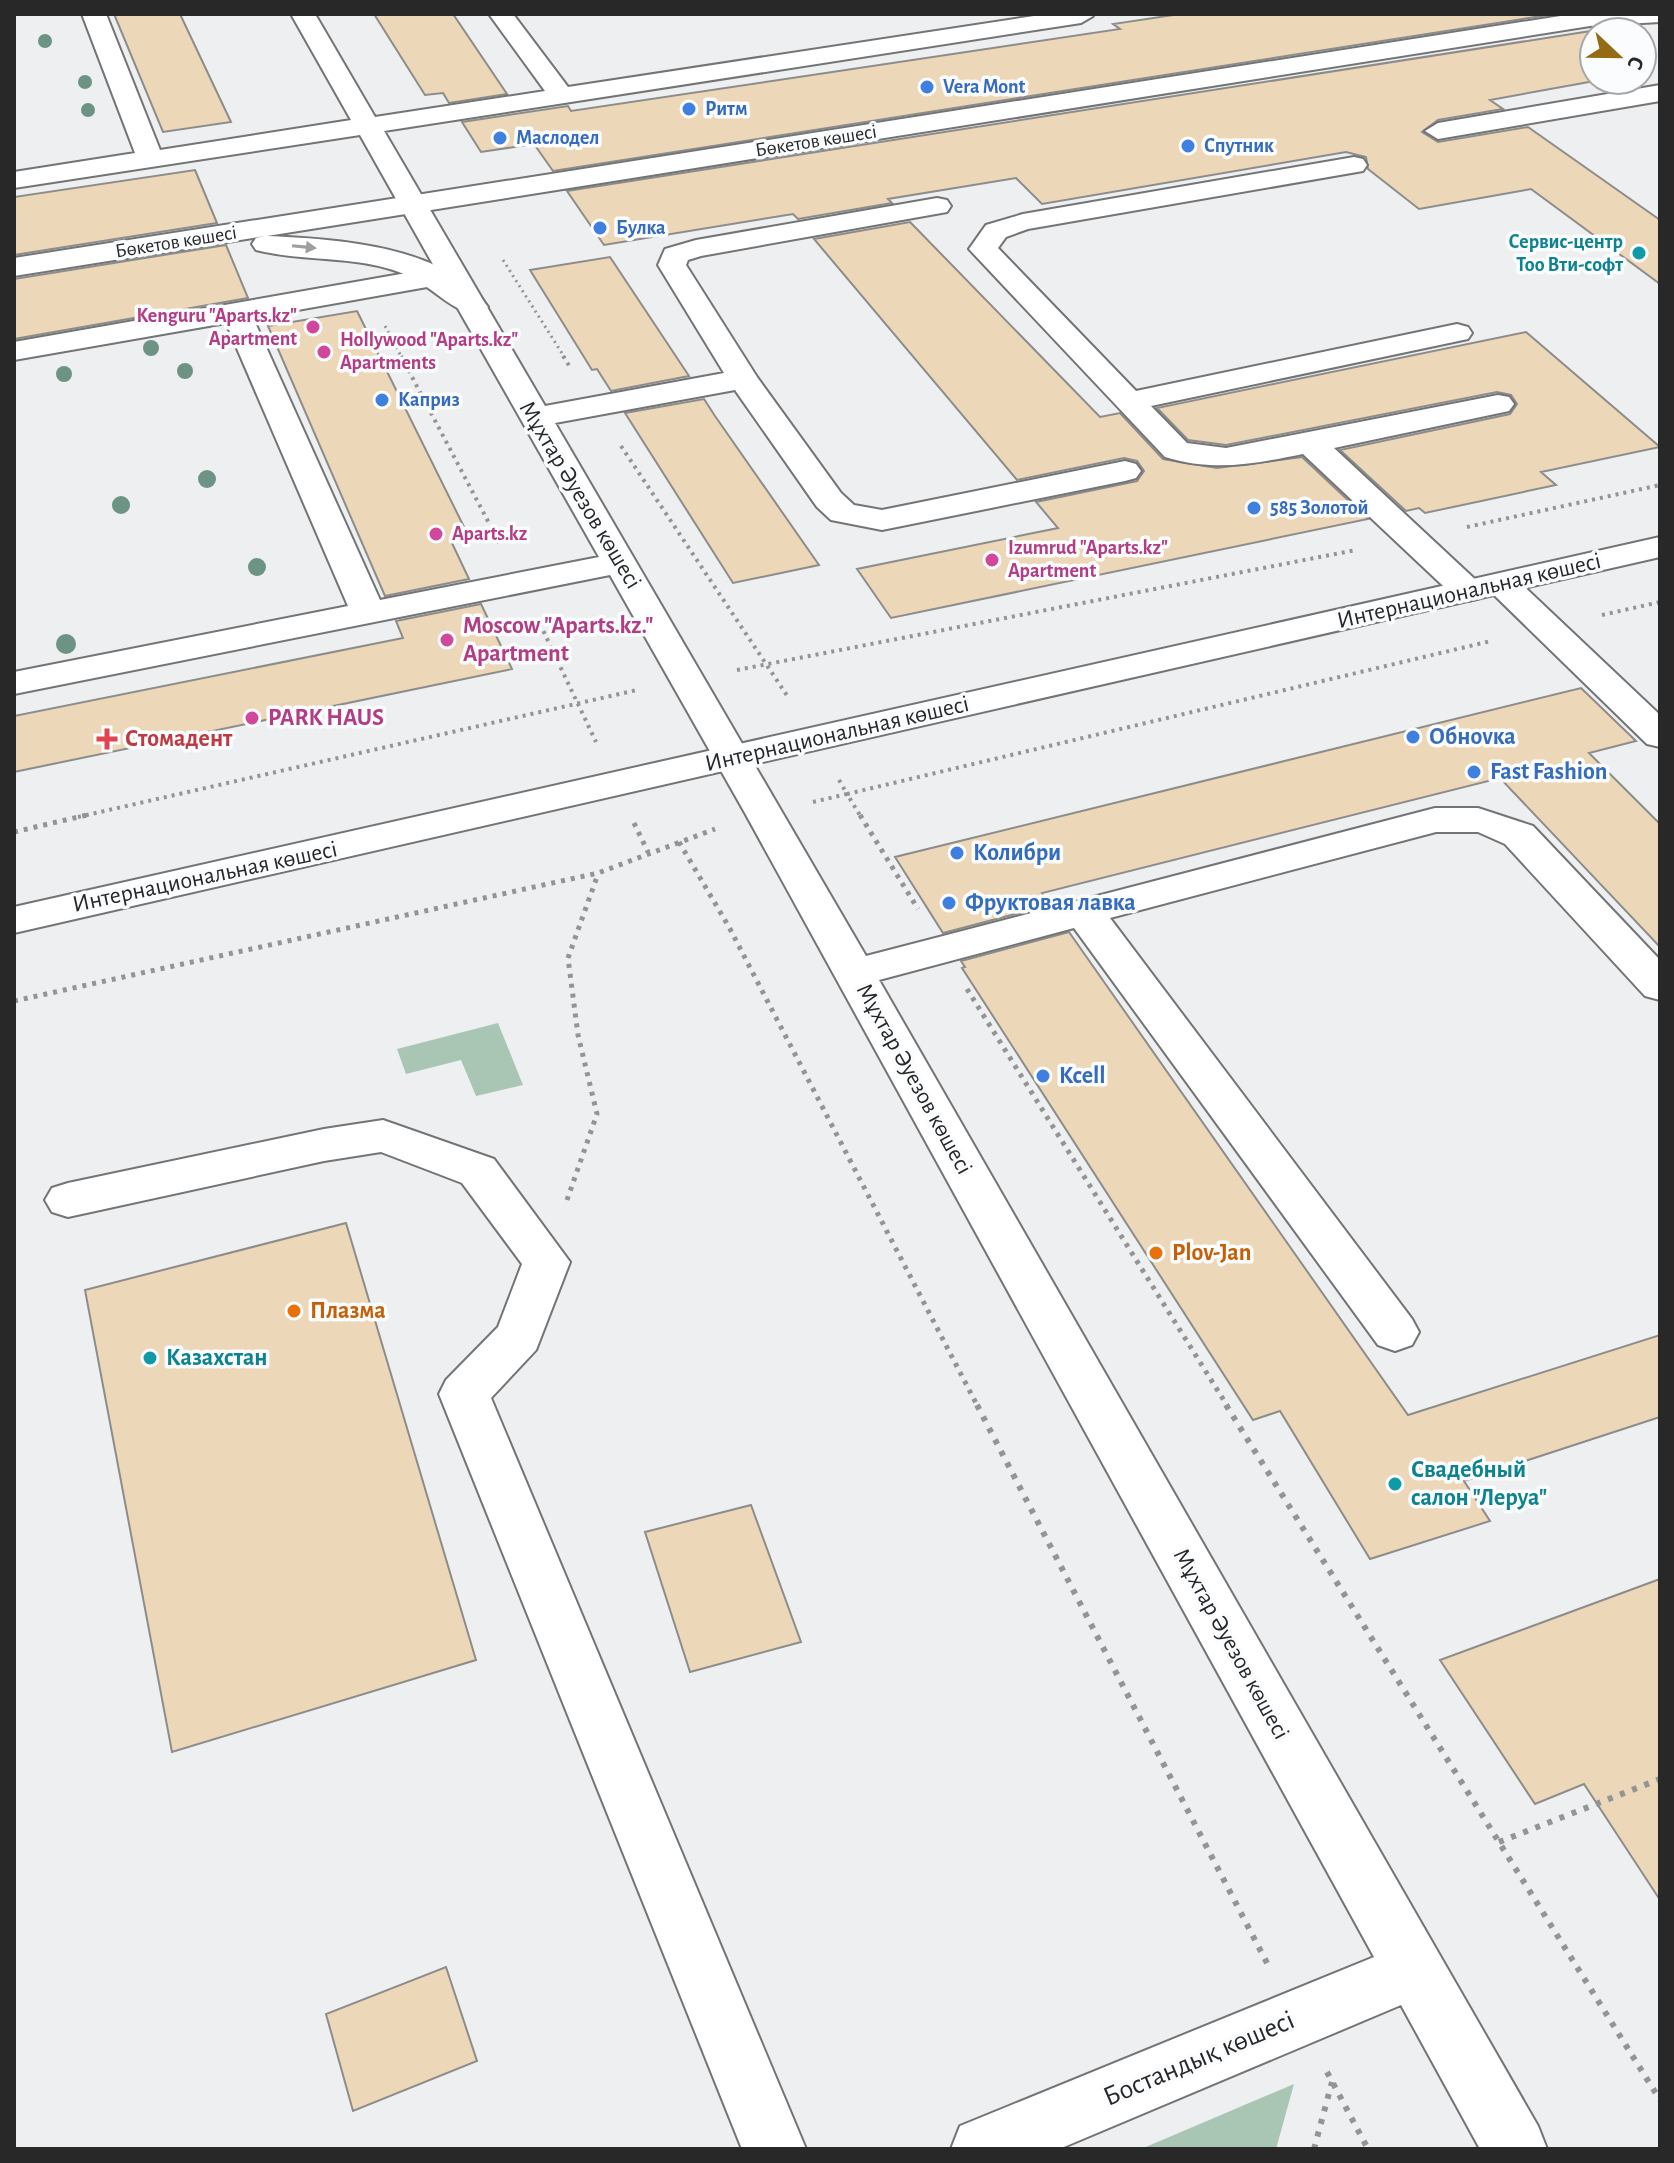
<svg xmlns="http://www.w3.org/2000/svg" width="1674" height="2163" font-family="'Alegreya Sans',sans-serif">
	<style>
		.green { fill: #a9c6b5 }
		.building { fill: #ecd8b8; stroke: #8d8c8b; stroke-width: 2 }
		.lines { fill: none; stroke-linecap: round; stroke-linejoin: round }
		.minor-casing { stroke: #737476; stroke-width: 4 }
		.major-casing { stroke: #737476; stroke-width: 4 }
		.path-far3 { stroke: #949496; stroke-width: 3; stroke-dasharray: 2 4; stroke-linecap: butt }
		.path-far2 { stroke: #949496; stroke-width: 4; stroke-dasharray: 3 5; stroke-linecap: butt }
		.path-far1 { stroke: #949496; stroke-width: 5; stroke-dasharray: 4 6; stroke-linecap: butt }
		.path { stroke: #949496; stroke-width: 6; stroke-dasharray: 5 8; stroke-linecap: butt }
		.minor { fill: #fff; fill-rule: evenodd }
		.major { fill: #fff; fill-rule: evenodd }
		.tree { fill: #6d9385 }
		.oneway { fill: #9e9e9f }
		.shop-dot { fill: #3f7fe0; stroke: #fbfcfe; stroke-width: 3 }
		.culture-dot { fill: #0f9aa8; stroke: #fbfcfe; stroke-width: 3 }
		.hotel-dot { fill: #d1479c; stroke: #fbfcfe; stroke-width: 3 }
		.health-dot { fill: #e0444e; stroke: #fbfcfe; stroke-width: 3 }
		.food-dot { fill: #e8710a; stroke: #fbfcfe; stroke-width: 3 }
		.labels { text-anchor: middle; dominant-baseline: central; stroke-width: 7; stroke-linejoin: round; paint-order: stroke }
		.far-shop-label { font-size: 20px; font-weight: bold; fill: #366cbe; stroke: #fbfcfe; text-anchor: start }
		.far-street-label { font-size: 20px; fill: #282829; stroke: #fbfcfe }
		.far-culture-label { font-size: 20px; font-weight: bold; fill: #0d838f; stroke: #fbfcfe; text-anchor: end }
		.far-hotel-label { font-size: 20px; font-weight: bold; fill: #b23c85; stroke: #fbfcfe; text-anchor: start }
		.street-label { font-size: 24px; fill: #282829; stroke: #fbfcfe }
		.hotel-label { font-size: 24px; font-weight: bold; fill: #b23c85; stroke: #fbfcfe; text-anchor: start }
		.shop-label { font-size: 24px; font-weight: bold; fill: #366cbe; stroke: #fbfcfe; text-anchor: start }
		.health-label { font-size: 24px; font-weight: bold; fill: #be3a42; stroke: #fbfcfe; text-anchor: start }
		.food-label { font-size: 24px; font-weight: bold; fill: #c56008; stroke: #fbfcfe; text-anchor: start }
		.culture-label { font-size: 24px; font-weight: bold; fill: #0d838f; stroke: #fbfcfe; text-anchor: start }
		.near-street-label { font-size: 28px; fill: #282829; stroke: #fbfcfe }
	</style>
	<rect width="100%" height="100%" fill="#eeeff1"/>
	<path class="green" d="M498 1023 523 1085 476 1096 461 1060 406 1074 397 1049Z
		M1294 2084 1276 2149H1141Z"/>
	<path class="building" d="M114 14H180L231 122 163 132Z
		M374 14H453L507 94 449 103 443 93 425 95Z
		M1180 14H1554L553 171 534 144 481 152 462 122 568 106 571 111 1120 29 1113 24Z
		M1610 28 1611 32H1594V80H1600L1490 100 1503 109 1438 120 1422 132 1438 142 1528 127 1660 220V284L1531 189 1419 209 1368 169 1366 157 1346 152 1042 204 1016 178 888 199 892 203 798 219 793 214 604 245 567 191Z
		M195 170 217 223 14 255V197Z
		M910 222 1100 417 1120 413 1163 459 1217 468 1302 457 1368 519 891 618 857 569 1058 528 1036 502 1137 481 1144 471 1137 461 1124 458 1017 480 814 239Z
		M226 245 248 298 14 339V279Z
		M610 257 689 376 611 391 597 369 592 370 530 270Z
		M357 311 469 537 451 541 469 579 385 596 268 326Z
		M1526 332 1660 447 1541 472 1556 485 1425 513 1419 508 1406 511 1340 450 1510 414 1517 404 1511 395 1497 392 1226 445 1188 440 1157 408Z
		M704 399 715 416 819 565 733 583 625 413Z
		M481 604 512 669 14 772V716L403 638 396 621Z
		M1581 688 1636 741 1589 753 1660 824V947L1500 778 1042 893 1050 905 943 933 895 857Z
		M1069 932 1408 1415 1660 1335V1417L1464 1481 1490 1521 1370 1559 1280 1411 1253 1420 962 968 965 967 961 961Z
		M346 1223 476 1660 172 1752 85 1290Z
		M751 1505 801 1642 690 1672 645 1532Z
		M1660 1579V1900L1584 1784 1535 1804 1440 1660Z
		M446 1967 477 2061 353 2111 326 2014Z"/>
	<g class="lines">
		<defs>
			<path id="minor" d="M82 14H106L160 150 351 120 291 14H315L375 117 545 91 489 14H513L568 87 1047 14 1093 16 1081 23 384 131 545 406 724 373 658 265 665 249 696 240 937 198 947 200 951 206 947 212 701 256 688 260 686 265 757 377 841 493 854 505 882 510 1125 461 1136 464 1141 471 1136 478 1125 481 882 530 831 520 817 507 735 390 555 423 866 956 1435 808H1478L1533 826 1660 960V1000L1645 996 1505 844 1478 832H1436L1110 918 1412 1319 1419 1332 1412 1345 1395 1351 1378 1345 1074 928 879 980 1538 2126 1547 2149H1480L1401 2005 1059 2149H951L960 2126 1374 1957 745 813 610 575 14 694V672L348 606 226 323 14 360V342L435 268 360 135 14 188V172L135 153ZM444 284 599 557 380 600 253 318Z
				M1660 85V101L1438 139 1425 131 1438 123Z
				M1354 157 1363 159 1367 165 1363 171 1028 229 1006 237 998 248 1136 391 1457 324 1468 327 1472 333 1468 339 1151 406 1187 443 1226 448 1498 395 1509 397 1514 404 1509 411 1334 448 1480 584 1485 591 1480 598 1468 601 1456 598 1303 454C1254 464 1213 472 1165 457L969 249 986 225 1023 214Z
				M1502 574 1514 577 1660 715V747L1647 744 1490 591 1485 584 1490 577Z
				M383 1120 494 1159 570 1262 536 1350 491 1398 806 2149H742L439 1394 446 1380 498 1327 522 1264 462 1183 381 1152 324 1161 68 1217 52 1212 45 1200 52 1188 68 1183 324 1129Z"/>
			<path id="major" d="M1573 14H1660V22L1590 26 267 236C335 239 445 245 488 307L483 313C459 319 433 287 409 276 359 254 307 263 256 250L252 244 256 238 265 236 14 276V258Z
				M1660 537V557L14 933V907Z"/>
		</defs>
		<use href="#minor" class="minor-casing"/>
		<use href="#major" class="major-casing"/>
		<path class="path-far3" d="M503 260 565 358
			M385 326 402 358"/>
		<path class="path-far2" d="M401 356 500 544
			M563 356 570 367
			M621 446 788 697
			M1467 527 1660 485
			M1602 615 1660 602
			M540 624 596 742
			M737 670 1356 550
			M839 780 847 794 1491 641
			M813 802 847 794 861 817
			M78 817 637 690"/>
		<path class="path-far1" d="M860 815 918 909
			M634 823 648 852
			M14 832 87 815
			M679 842 729 927 978 1407
			M967 989 1228 1407
			M14 1001 598 873 715 829
			M567 1200 597 1114 578 1035 568 958 598 874"/>
		<path class="path" d="M977 1405 1268 1965
			M1226 1405 1660 2100
			M1499 1842 1660 1779
			M1327 2072 1368 2149
			M1314 2149 1332 2082"/>
		<use href="#minor" class="minor"/>
		<use href="#major" class="major"/>
	</g>
	<g class="tree">
		<circle cx="45" cy="41" r="7"/>
		<circle cx="85" cy="82" r="7"/>
		<circle cx="88" cy="110" r="7"/>
		<circle cx="151" cy="348" r="8"/>
		<circle cx="185" cy="371" r="8"/>
		<circle cx="64" cy="374" r="8"/>
		<circle cx="207" cy="479" r="9"/>
		<circle cx="121" cy="505" r="9"/>
		<circle cx="257" cy="567" r="9"/>
		<circle cx="66" cy="644" r="10"/>
	</g>
	<defs><path id="oneway-solid" d="M-6-.8H1V-3.2L6.5 0L1 3.2V.8H-6Z" transform="scale(2)"/></defs>
	<use class="oneway" href="#oneway-solid" transform="translate(304 247) rotate(6)"/>
	<g class="shop-dot">
		<circle cx="927" cy="87" r="8"/>
		<circle cx="689" cy="109" r="8"/>
		<circle cx="500" cy="138" r="8"/>
		<circle cx="1188" cy="146" r="8"/>
		<circle cx="600" cy="228" r="8"/>
		<circle cx="382" cy="400" r="8"/>
		<circle cx="1254" cy="508" r="8"/>
		<circle cx="1413" cy="737" r="8"/>
		<circle cx="1474" cy="772" r="8"/>
		<circle cx="957" cy="853" r="8"/>
		<circle cx="949" cy="903" r="8"/>
		<circle cx="1043" cy="1076" r="8"/>
	</g>
	<g class="culture-dot">
		<circle cx="1639" cy="253" r="8"/>
		<circle cx="150" cy="1358" r="8"/>
		<circle cx="1395" cy="1484" r="8"/>
	</g>
	<g class="hotel-dot">
		<circle cx="313" cy="327" r="8"/>
		<circle cx="324" cy="352" r="8"/>
		<circle cx="436" cy="534" r="8"/>
		<circle cx="992" cy="560" r="8"/>
		<circle cx="447" cy="640" r="8"/>
		<circle cx="252" cy="718" r="8"/>
	</g>
	<path class="health-dot" d="M103 727h8v8h8v8h-8v8h-8v-8h-8v-8h8z"/>
	<g class="food-dot">
		<circle cx="1156" cy="1253" r="8"/>
		<circle cx="294" cy="1311" r="8"/>
	</g>
	<g class="labels">
		<g class="far-shop-label">
			<text x="943" y="87">Vera Mont</text>
			<text x="705" y="109">Ритм</text>
			<text x="516" y="138">Маслодел</text>
			<text x="1204" y="146">Спутник</text>
			<text x="616" y="228">Булка</text>
			<text x="398" y="400">Каприз</text>
			<text x="1270" y="508">585 Золотой</text>
		</g>
		<g class="far-street-label">
			<text transform="translate(816 141) rotate(-9)">Бөкетов көшесі</text>
			<text transform="translate(176 242) rotate(-9)">Бөкетов көшесі</text>
		</g>
		<g class="far-culture-label">
			<text x="1623" y="242">Сервис-центр<tspan x="1623" dy="23">Тоо Вти-софт</tspan></text>
		</g>
		<g class="far-hotel-label">
			<text x="297" y="316" text-anchor="end">Kenguru "Aparts.kz"<tspan x="297" dy="23">Apartment</tspan></text>
			<text x="340" y="340">Hollywood "Aparts.kz"<tspan x="340" dy="23">Apartments</tspan></text>
			<text x="452" y="534">Aparts.kz</text>
			<text x="1008" y="548">Izumrud "Aparts.kz"<tspan x="1008" dy="23">Apartment</tspan></text>
		</g>
		<g class="street-label">
			<text transform="translate(580 495) rotate(59)">Мұхтар Әуезов көшесі</text>
			<text transform="translate(1469 591) rotate(-13)">Интернациональная көшесі</text>
			<text transform="translate(837 734) rotate(-13)">Интернациональная көшесі</text>
			<text transform="translate(205 877) rotate(-12)">Интернациональная көшесі</text>
			<text transform="translate(914 1079) rotate(61)">Мұхтар Әуезов көшесі</text>
			<text transform="translate(1231 1644) rotate(61)">Мұхтар Әуезов көшесі</text>
		</g>
		<g class="hotel-label">
			<text x="463" y="626">Moscow "Aparts.kz."<tspan x="463" dy="28">Apartment</tspan></text>
			<text x="268" y="718">PARK HAUS</text>
		</g>
		<g class="shop-label">
			<text x="1429" y="737">Обноvка</text>
			<text x="1490" y="772">Fast Fashion</text>
			<text x="973" y="853">Колибри</text>
			<text x="965" y="903">Фруктовая лавка</text>
			<text x="1059" y="1076">Kcell</text>
		</g>
		<g class="health-label">
			<text x="125" y="739">Стомадент</text>
		</g>
		<g class="food-label">
			<text x="1172" y="1253">Plov-Jan</text>
			<text x="310" y="1311">Плазма</text>
		</g>
		<g class="culture-label">
			<text x="166" y="1358">Казахстан</text>
			<text x="1411" y="1470">Свадебный<tspan x="1411" dy="28">салон "Леруа"</tspan></text>
		</g>
		<g class="near-street-label">
			<text transform="translate(1199 2059) rotate(-23)">Бостандық көшесі</text>
		</g>
	</g>
	<rect width="1674" height="2163" fill="none" stroke="#282829" stroke-width="32"/>
	<g transform="translate(1618 56) rotate(112)"><circle r="38" fill="#fbfcfe" stroke="#a7a7a9" stroke-width="2"/>
	<path d="M0-6L14 30L0 20L-14 30Z" fill="#936b14"/>
	<text y="-12" font-size="22" font-weight="bold" text-anchor="middle" fill="#282829">С</text>
	</g>
</svg>
